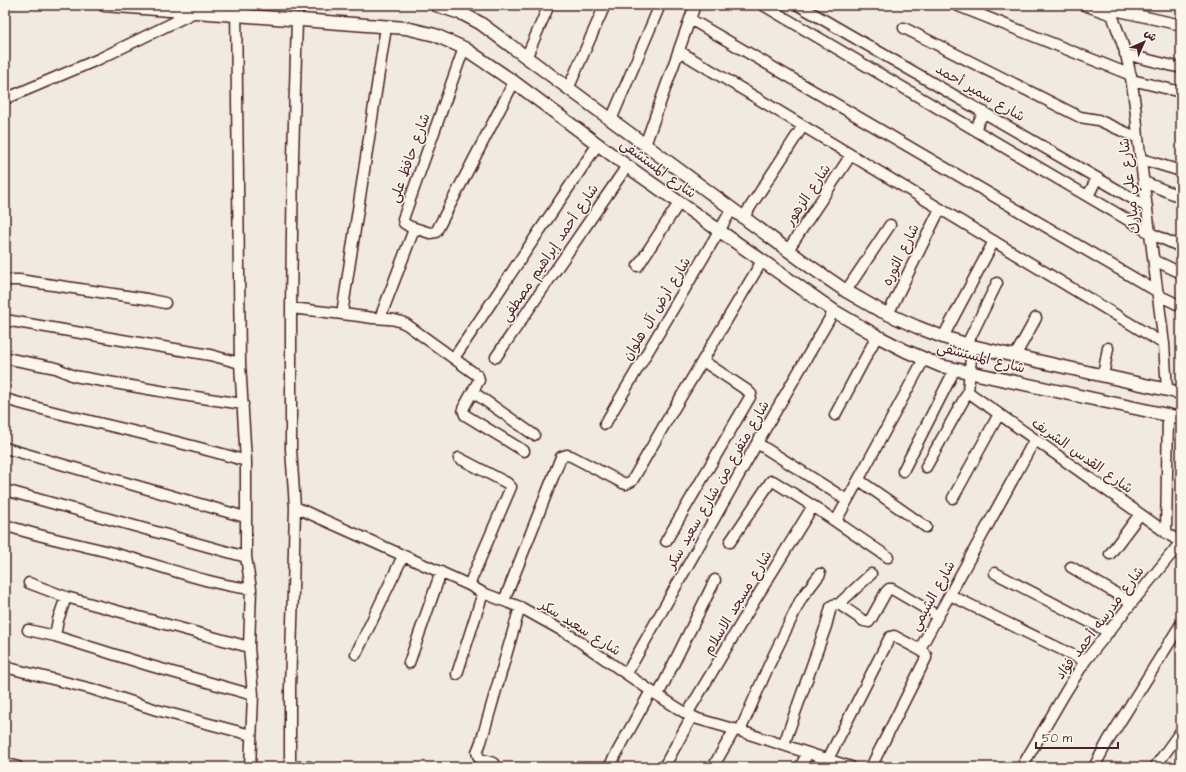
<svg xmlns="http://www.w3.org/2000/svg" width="1186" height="772" font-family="'Architects Daughter','Playpen Sans Arabic',sans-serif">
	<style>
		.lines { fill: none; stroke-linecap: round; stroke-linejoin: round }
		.minor-casing { stroke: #4a1f2b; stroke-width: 13 }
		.tertiary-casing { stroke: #4a1f2b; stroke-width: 15 }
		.minor { stroke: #fbf7ec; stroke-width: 10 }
		.tertiary { stroke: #fbf7ec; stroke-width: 12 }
		.labels { text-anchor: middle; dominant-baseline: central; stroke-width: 3; stroke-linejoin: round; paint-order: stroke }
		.street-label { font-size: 14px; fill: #4a1f2b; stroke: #fbf7ec }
	</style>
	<rect width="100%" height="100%" fill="#f0eae0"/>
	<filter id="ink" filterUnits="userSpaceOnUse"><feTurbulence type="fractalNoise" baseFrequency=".025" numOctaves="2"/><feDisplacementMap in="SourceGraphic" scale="8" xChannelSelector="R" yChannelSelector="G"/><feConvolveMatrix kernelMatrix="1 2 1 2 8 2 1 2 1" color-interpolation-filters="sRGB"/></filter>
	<g filter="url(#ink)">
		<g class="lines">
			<defs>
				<path id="minor" d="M236 5 240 363 246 461V557L251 589 249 647 253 695 250 767
					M763 5 1150 233 1181 247
					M798 5 1147 207
					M956 5 1131 75
					M1084 5 1112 15
					M1109 5C1114 22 1121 38 1126 55 1133 82 1136 110 1138 138L1164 344 1167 390
					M1110 9 1181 25
					M690 19 1158 292
					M904 28 1080 117 1098 120 1138 138
					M679 51 1164 344
					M1125 54 1181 68
					M526 58 549 5
					M1132 80 1181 92
					M568 89 605 5
					M5 99 99 59 195 12
					M611 120 660 5
					M975 129 984 112
					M645 145 695 5
					M1141 159 1181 171
					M1144 182 1181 197
					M1088 196 1097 178
					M743 218 803 126
					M411 227 430 233 436 232 514 82
					M788 250 851 155
					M1154 260 1181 273
					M638 266 679 203
					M5 280H19L147 299 165 303
					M846 291 890 225
					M1158 295 1181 306
					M291 308C318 311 345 314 373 318 385 319 395 318 406 324L478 376 479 380 463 409 465 415 524 451
					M342 314 386 27
					M888 314 940 209
					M380 318 413 232 412 228 404 223 403 219 464 48
					M5 320 210 355 240 363
					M943 337 994 241
					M967 344 997 283
					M1015 356 1036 318
					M496 357 627 166
					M5 358 56 368 74 376 189 396 243 404
					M454 358 598 144
					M1103 376 1108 348
					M473 392 534 435
					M968 392 1181 543
					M5 399C85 422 167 437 246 461
					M835 415 877 336
					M605 424 732 209
					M757 443 847 500
					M5 448 245 517
					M459 458 507 483 511 487 469 585
					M926 467 968 392 972 346
					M903 471 955 369
					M859 480 926 527
					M5 490 246 557
					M953 498 999 414
					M295 507 469 585 483 593 520 607 570 635 651 691 687 714 698 719 740 731 851 767
					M836 521 924 359
					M5 525C42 538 81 544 120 555 163 566 206 584 251 589
					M1166 533 1168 416
					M666 541 750 397 751 394 748 391 703 361
					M730 542 771 481H773L813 506 888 557
					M1110 554 1140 514
					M1071 567 1132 603
					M995 573 1109 632
					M29 583 66 597 249 647
					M950 595 1085 661
					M504 601 561 457 567 455 571 456 623 483 626 484 632 481 666 422 762 261
					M839 604 871 574
					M28 630 55 636 151 666 253 695
					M55 636 58 620 66 597
					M356 654 403 556
					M409 663 441 572
					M5 667 92 689 157 710 251 735
					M627 673 757 443 834 311
					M457 674 483 593
					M658 695 715 580
					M687 714 755 600 813 506
					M740 731 769 665 801 599 820 574
					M784 744 826 626 831 607 833 605 839 604 864 621 869 622 871 619 886 592 889 589H892L938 616
					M828 759 890 637 894 636 922 651
					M5 763 18 767
					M290 765 310 767
					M1023 765 1065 693 1085 661 1180 543
					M290 767V688L293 591 295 507 291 449V308L293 157 297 20
					M496 767 493 763 479 758 477 752 481 742 520 607
					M609 767 651 691
					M664 767 692 716
					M713 767 735 729
					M800 767 808 753
					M871 767 926 658V655L922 651 921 647 1035 439
					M1094 767 1108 741 1181 624
					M1155 767 1181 731"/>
				<path id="tertiary" d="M104 5 406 28 435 35 464 48 514 82 627 166 834 311 877 336 906 351 941 366 1181 418
					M436 5 463 14 480 23 808 265 846 291 879 310 917 327 943 337 972 346 1015 356 1181 393"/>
			</defs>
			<use href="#minor" class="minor-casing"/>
			<use href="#tertiary" class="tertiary-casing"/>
			<use href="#minor" class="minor"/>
			<use href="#tertiary" class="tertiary"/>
		</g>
	</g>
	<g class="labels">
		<g class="street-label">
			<text transform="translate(980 93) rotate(30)">شارع سمير أحمد</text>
			<text transform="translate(410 158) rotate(-70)">شارع حافظ على</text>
			<text transform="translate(658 169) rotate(36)">شارع المستشفى</text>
			<text transform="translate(1130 186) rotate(-97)">شارع علي مبارك</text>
			<text transform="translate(808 195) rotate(-56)">شارع الزهور</text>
			<text transform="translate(550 253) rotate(-56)">شارع أحمد إبراهيم مصطفى</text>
			<text transform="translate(901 255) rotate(-64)">شارع الثوره</text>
			<text transform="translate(657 309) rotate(-59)">شارع أرض آل هلوان</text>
			<text transform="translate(981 358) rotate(14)">شارع المستشفى</text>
			<text transform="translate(1082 456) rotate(35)">شارع القدس الشريف</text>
			<text transform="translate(718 485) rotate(-60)">شارع متفرع من شارع سعيد سكر</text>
			<text transform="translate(933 596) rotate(-61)">شارع الشيمي</text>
			<text transform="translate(738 603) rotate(-59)">شارع مسجد الاسلام</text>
			<text transform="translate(1100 623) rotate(-53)">شارع مدرسه أحمد فؤاد</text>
			<text transform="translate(580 628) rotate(32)">شارع سعيد سكر</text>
		</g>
	</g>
	<rect width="1186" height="772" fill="none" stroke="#fbf7ec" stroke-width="20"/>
	<rect x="10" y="10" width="1166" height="752" fill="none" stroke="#4a1f2b" stroke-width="1.5" filter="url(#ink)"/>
	<g transform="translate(1144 42) rotate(45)" stroke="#fbf7ec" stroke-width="3" paint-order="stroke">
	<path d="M0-3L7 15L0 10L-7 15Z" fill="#4a1f2b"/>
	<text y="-6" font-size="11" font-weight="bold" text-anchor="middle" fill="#4a1f2b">ش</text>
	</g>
	<path d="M1036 742v6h82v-6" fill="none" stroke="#4a1f2b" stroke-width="2"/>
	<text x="1042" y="742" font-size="12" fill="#4a1f2b" stroke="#fbf7ec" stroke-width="3" paint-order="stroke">50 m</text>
</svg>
